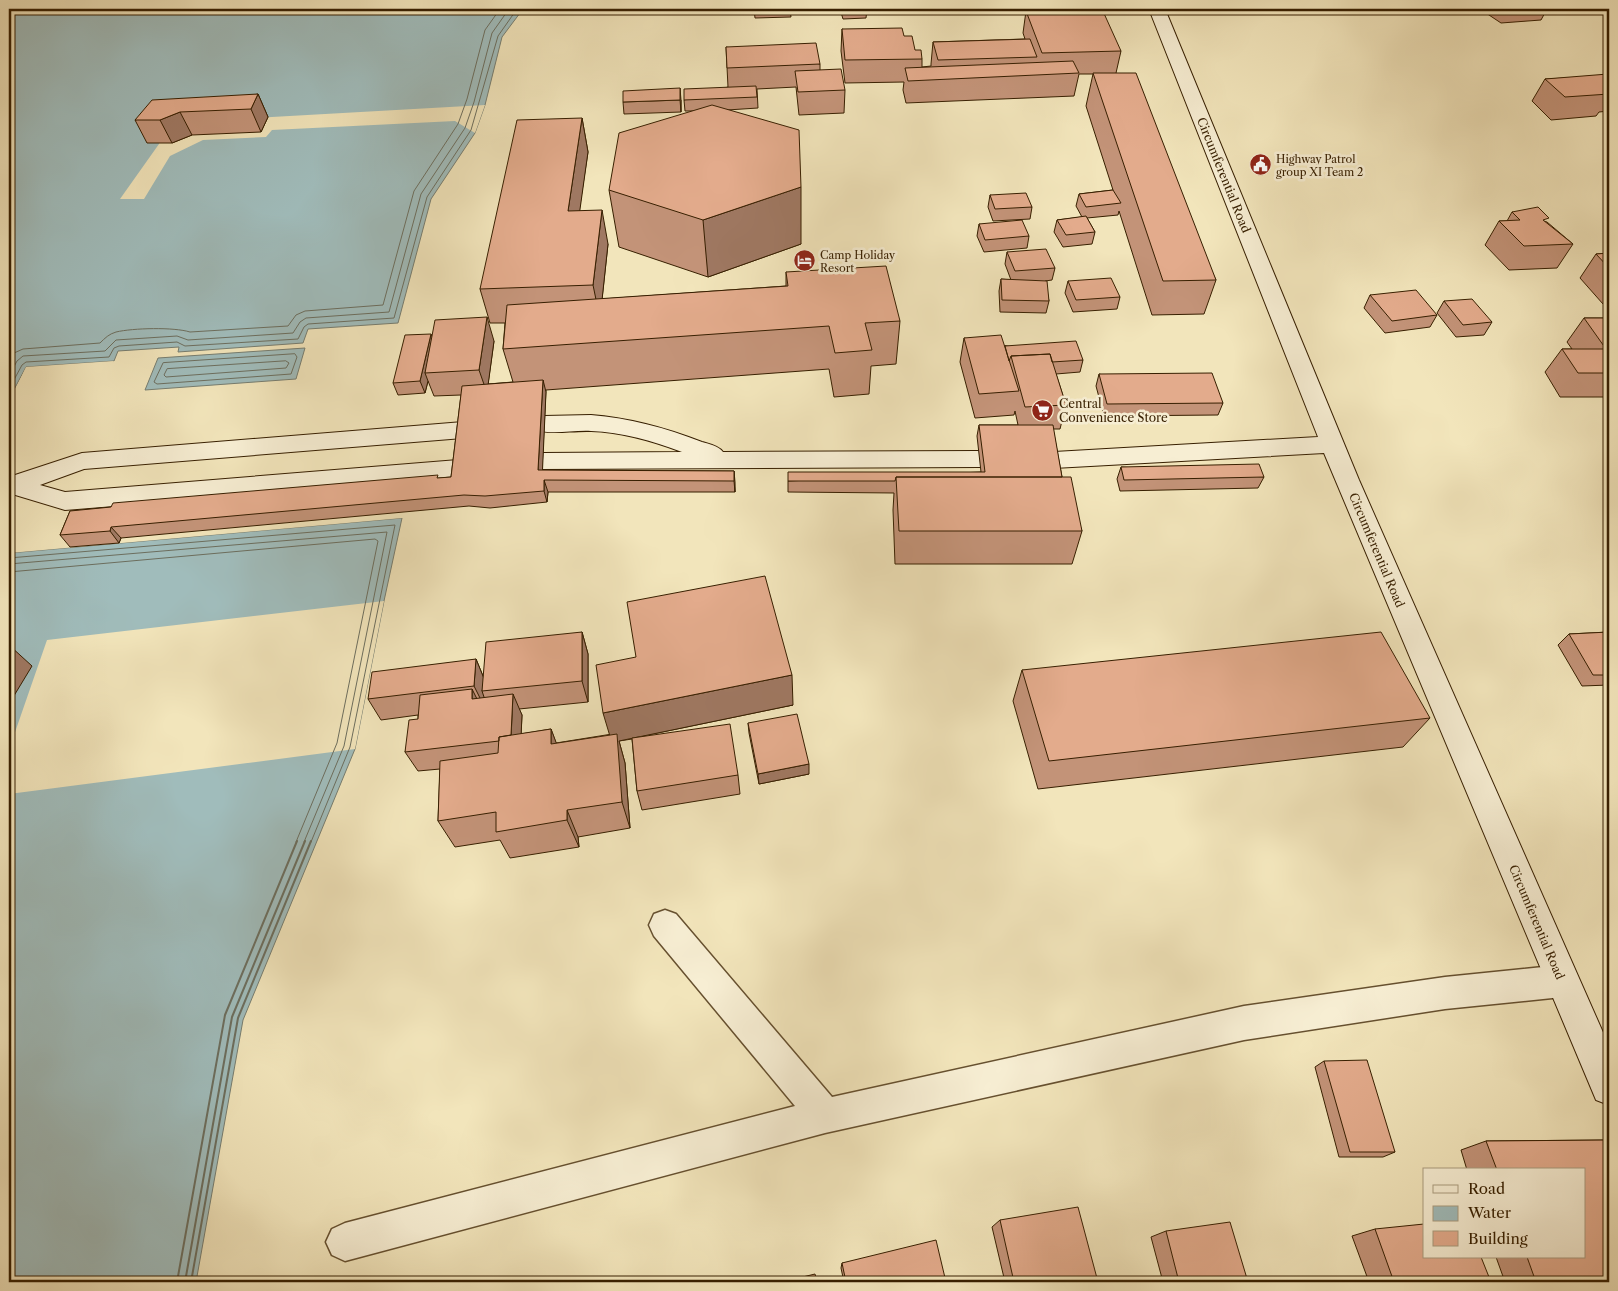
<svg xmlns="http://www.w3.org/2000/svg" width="1618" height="1291" font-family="'Libre Caslon Text',serif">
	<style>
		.water { fill: #a0bcbb; stroke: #767d70 }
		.pier { fill: #f2e5bb }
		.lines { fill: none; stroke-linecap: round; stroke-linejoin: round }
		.shore-far1 { stroke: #6c6e5e; stroke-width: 1 }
		.shore { stroke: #6c6e5e; stroke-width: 2 }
		.lane-casing { stroke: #66502f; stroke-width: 3 }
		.secondary-casing { stroke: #371f00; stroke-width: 2 }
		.lane { fill: #f7eed3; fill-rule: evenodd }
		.secondary { fill: #f7eed3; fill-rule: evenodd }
		.wall { fill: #c39378; stroke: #371f00 }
		.shaded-wall { fill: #9f7862; stroke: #371f00 }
		.building { fill: #e3ab8c; stroke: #371f00 }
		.labels { text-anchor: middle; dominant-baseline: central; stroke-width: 5; stroke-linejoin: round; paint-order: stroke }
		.far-poi-label { font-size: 11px; fill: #371f00; stroke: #f7eed3; text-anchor: start }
		.street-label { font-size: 12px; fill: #371f00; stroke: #f7eed3 }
		.poi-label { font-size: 12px; fill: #371f00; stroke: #f7eed3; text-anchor: start }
	</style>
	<rect width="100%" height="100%" fill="#f2e5bb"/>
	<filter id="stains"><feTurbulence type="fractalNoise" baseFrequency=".004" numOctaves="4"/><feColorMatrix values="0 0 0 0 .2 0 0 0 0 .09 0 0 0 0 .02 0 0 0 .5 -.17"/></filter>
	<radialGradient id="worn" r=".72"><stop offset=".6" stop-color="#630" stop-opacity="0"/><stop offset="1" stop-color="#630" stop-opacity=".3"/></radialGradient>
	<path class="water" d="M9 9H523L502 37 485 105 475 133 431 199 398 323 308 329 303 343 178 352 179 347 118 351 114 361 26 367 9 399Z
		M305 348 296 379 145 390 158 358Z
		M402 518 384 601 355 749 243 1020 196 1282H9V553Z"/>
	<path class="pier" d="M485 105 475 133 455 121 272 130 266 137 203 140 170 156 144 199H120L159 144 163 123Z
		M114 361 112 364 28 369 9 402 26 367Z
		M403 515 402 518 9 553V550Z
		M384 601 355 749 9 794V738H13L47 640Z"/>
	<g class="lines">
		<path class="shore-far1" d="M295 354 297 357 291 374 157 384 154 382 163 363Z
			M9 360 14 353 23 349 100 343C105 338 109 334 116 332 133 328 174 327 190 332L288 326 296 315 305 311 383 305 414 191 458 124 467 99 485 30 500 9
			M286 361 289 363 286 368 166 377 164 375 167 369Z
			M9 376 17 361 23 356 105 351 116 340 177 336 188 340 293 333 300 322 306 318 389 312 421 194 465 128 474 102 492 33 509 9
			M9 389 22 365 26 362 109 357 114 348 119 346 177 342 185 346 298 339 304 327 308 324 394 318 427 197 471 130 498 36 517 9
			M9 558 395 525 350 747 311 842
			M9 564 387 532 344 746 304 842
			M9 572 375 539 378 541 337 743 296 842"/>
		<path class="shore" d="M177 1282 225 1015 297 841
			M185 1282 232 1017 305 841
			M191 1282 238 1018 311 841"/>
		<defs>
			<path id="lane" d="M665 910 676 914 832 1097 1244 1006 1445 977 1562 965 1573 970 1578 981 1573 992 1562 997 1445 1009 1244 1040 825 1133 345 1261 332 1255 326 1242 332 1229 345 1223 795 1106 654 936 649 925 654 914Z"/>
			<path id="secondary" d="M1149 9H1165L1359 480 1609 1046V1105L1596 1100 1324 453 1054 468 1046 466 1042 460 1046 454 1054 452 1318 437Z
				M591 415C630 418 666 428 702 442 709 444 719 446 723 452L980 451 988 453 992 459 988 465 980 467 543 469 535 467 531 461 535 455 543 453 682 452C653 441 622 432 591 431 572 430 553 435 536 430L532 424 536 418 544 416Z
				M463 422 471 424 475 430 471 436 463 438 84 469 40 485 65 492 458 460 467 463 470 469 467 475 458 478 65 510 12 494 9 495V477L82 453Z"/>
		</defs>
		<use href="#lane" class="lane-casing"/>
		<use href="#secondary" class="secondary-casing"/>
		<use href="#lane" class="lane"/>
		<use href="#secondary" class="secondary"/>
	</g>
	<path class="wall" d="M754 9H790L791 17 755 18Z
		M840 9H867L866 18 843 19Z
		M1480 9H1547L1541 20 1501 23Z
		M1026 11 1121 51 1116 73 1216 280 1204 314 1152 315 1119 211 1118 215 1087 218 1095 232 1092 244 1063 247 1054 232 1057 220 1082 217 1076 206 1079 194 1113 190 1086 106 1093 74H1079L1074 96 906 103 903 90 904 82 845 83 841 51 842 29 915 50 922 59V67L931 66V64L933 42 1025 39 1023 33Z
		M726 47 820 64V70L845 90 844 113 799 115 796 87 757 89 758 108 727 110 801 244 708 277 619 247 609 190 693 111H685L684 100 728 87Z
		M1609 76V111L1599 112 1596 116 1551 120 1532 101 1545 79Z
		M258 94 268 117 261 132 192 135 172 143H147L135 120Z
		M681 100V112L624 114 623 102Z
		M582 118 588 152 579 211 608 244 602 299 786 286V272L900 321 896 364 871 366 869 394 834 397 829 369 546 390 542 470 734 471 735 492H548L547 502 490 508 469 506 121 538 119 543 70 547 60 535 70 511 451 477 461 395 434 396 428 381 425 393 398 395 393 383 432 336 494 341 488 384 513 382 503 349 505 323H490L480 289Z
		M990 195 1032 207 1030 219 993 221 988 207Z
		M1512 212 1547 222 1573 244 1557 268 1509 270 1485 245 1499 221H1507Z
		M979 224 1029 236 1027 248 984 252 977 236Z
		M1007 252 1055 268 1052 280 1045 281 1049 301 1046 313 1000 312 999 291 1001 279 1011 280 1005 264Z
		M1609 253V304H1603L1580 278 1596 254Z
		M1068 281 1120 297 1117 309 1073 312 1065 293Z
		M1370 295 1437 315 1430 327 1385 333 1364 308Z
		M1444 301 1492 322 1484 335 1456 337 1437 313Z
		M1584 318H1609V397H1560L1545 372 1562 349H1572L1567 342Z
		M964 338 1083 360 1080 372 1056 374 1066 405 1060 429H1053L1062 477 1082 531 1072 564H895L893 510 894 493 788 492V481L981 472 977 436 979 425H1018L1015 411 1014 415 975 418 960 362Z
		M1099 374 1223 403 1218 415 1104 416 1096 386Z
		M1121 467 1264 477 1258 488 1120 491 1117 479Z
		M582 632 588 654V702L519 709 522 715 521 734 551 729 556 743 793 705 643 736 738 775 740 794 642 810 637 791 632 739 619 741 625 763 630 828 578 837 579 847 510 858 500 840 455 847 438 821 440 769 418 771 405 752 418 719V715L381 720 368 699 476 659 483 676Z
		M1609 632V685L1582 686 1558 645 1569 634Z
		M1022 670 1430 718 1403 747 1038 789 1013 701Z
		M748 723 809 774 759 784 749 733Z
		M1324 1061 1395 1152 1383 1157H1339L1315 1067Z
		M1608 1140 1609 1144V1282H1505L1496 1257H1584V1170H1467L1461 1150 1486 1141Z
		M1000 1220 1098 1282H1005L992 1227Z
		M1375 1229 1491 1282H1369L1352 1236Z
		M1166 1231 1248 1282H1163L1151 1237Z
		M842 1263 946 1282H844L841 1268Z"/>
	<path class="shaded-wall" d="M680 88 681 100V112L680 100Z
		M258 94 268 117 261 132 251 109Z
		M180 112 192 135 172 143 160 120Z
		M582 118 588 152 575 245 568 211Z
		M801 187V244L708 277 703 220Z
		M602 210 608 244 600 319 593 285Z
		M487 317 494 341 487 393 479 370Z
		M431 334 436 346 425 373 428 381 425 393 420 381Z
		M543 380 546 392 542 481 538 470Z
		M734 471 735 482V492L734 481Z
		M544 480 548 492 547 502 544 491Z
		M111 527 121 538 119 543 110 531Z
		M582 632 588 654V702L582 681Z
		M9 645 32 666 9 704Z
		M476 659 485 681 482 691 484 697V706L474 686Z
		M792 675 793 705 619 741 625 763 630 828 622 802 612 743 603 713Z
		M472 689 482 709 472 699Z
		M513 694 522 715 520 759 511 739Z
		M551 729 562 758 551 744Z
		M809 764V774L759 784 758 774Z
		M567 810 578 837 579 847 567 820Z"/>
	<path class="building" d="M1102 9 1121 51 1042 53 1026 11Z
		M902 28 904 36H912L915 50H921L922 59 845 60 842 29Z
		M1030 39 1037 57 938 60 933 42Z
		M816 43 820 64 727 68 726 47Z
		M1073 61 1079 73 908 81 905 68Z
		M841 69 845 90 798 92 795 71Z
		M1093 73H1136L1216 280 1163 281Z
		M1608 74 1609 76V89L1606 90 1609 93V94L1565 97 1545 79Z
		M756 86 757 97 684 100V89Z
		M680 88V100L623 102V91Z
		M258 94 251 109 180 112 160 120H135L152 100Z
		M712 105 799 130 801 187 703 220 609 190 619 133Z
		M582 118 568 211 602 210 593 285 480 289 517 120Z
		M1113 190 1121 203 1086 207 1079 194Z
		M1026 193 1032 207 995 209 990 195Z
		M1538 207 1549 218 1543 220 1573 244 1524 246 1499 221 1520 220 1512 212Z
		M1086 216 1095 232 1066 235 1057 220Z
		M1022 220 1029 236 985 240 979 224Z
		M1046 249 1055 268 1015 271 1007 252Z
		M1609 253V268L1596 254Z
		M886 266 900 321 865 323 872 350 835 353 829 326 503 349 507 305 788 286 786 272Z
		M1111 278 1120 297 1076 300 1068 281Z
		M1001 279 1047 281 1049 301 1002 300Z
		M1416 290 1437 315 1392 321 1370 295Z
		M1472 299 1492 322 1463 325 1444 301Z
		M487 317 479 370 425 373 435 320Z
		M1584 318H1609V373H1578L1562 349H1606Z
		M431 334 420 381 393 383 405 335Z
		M1001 335 1019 391 979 394 964 338Z
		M1076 341 1083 360 1052 362 1050 354 1011 356 1009 361 1005 346Z
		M1050 354 1066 405 1025 407 1011 356Z
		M1212 373 1223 403 1107 404 1099 374Z
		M543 380 538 470 734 471V481L544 480V491L485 496 464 495 111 527 110 531 60 535 70 511 111 507 113 503 438 475 437 478 451 477 462 386Z
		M979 425H1053L1062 477H896L895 481H788V472H985Z
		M1259 464 1264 477 1124 480 1121 467Z
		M896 477H1071L1082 531H899Z
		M765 576 792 675 603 713 596 665 636 657 627 602Z
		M582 632V681L482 691 486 642Z
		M1381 632 1430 718 1049 761 1022 670Z
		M1609 632V675H1593L1569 634Z
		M476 659 474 686 368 699 372 672Z
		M472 689V699L513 694 511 735 499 737V741L405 752 409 720 418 719 420 695Z
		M797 714 809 764 758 774 748 723Z
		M730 724 738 775 637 791 632 738Z
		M551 729V744L617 734 622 802 567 810V820L496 832V812L438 821 440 761 498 753 499 737Z
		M1367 1060 1395 1152H1350L1324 1061Z
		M1608 1140 1609 1144V1282H1536L1527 1257H1584V1170H1497L1486 1141Z
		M1078 1207 1098 1282H1014L1000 1220Z
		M1230 1222 1248 1282H1179L1166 1231Z
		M1424 1224V1257H1481L1491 1282H1394L1375 1229Z
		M936 1240 946 1282H846L842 1263Z
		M815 1274 817 1282H782Z"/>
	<defs>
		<symbol id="civic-disc" viewBox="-11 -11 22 22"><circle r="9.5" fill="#8f2418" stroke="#f7eed3"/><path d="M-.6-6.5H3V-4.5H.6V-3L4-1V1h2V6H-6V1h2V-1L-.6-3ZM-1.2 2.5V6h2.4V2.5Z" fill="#fff"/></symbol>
		<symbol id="hotel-disc" viewBox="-11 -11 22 22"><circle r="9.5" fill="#8f2418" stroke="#f7eed3"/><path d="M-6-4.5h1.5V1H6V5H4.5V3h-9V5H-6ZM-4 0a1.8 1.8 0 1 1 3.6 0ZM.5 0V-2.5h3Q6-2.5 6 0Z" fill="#fff"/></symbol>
		<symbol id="supermarket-disc" viewBox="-11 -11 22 22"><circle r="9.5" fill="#8f2418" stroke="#f7eed3"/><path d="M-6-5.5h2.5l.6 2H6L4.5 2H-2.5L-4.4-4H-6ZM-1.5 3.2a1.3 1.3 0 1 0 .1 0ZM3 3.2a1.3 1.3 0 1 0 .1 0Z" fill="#fff"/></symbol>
	</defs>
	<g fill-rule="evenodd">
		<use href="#civic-disc" x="1248" y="152" width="25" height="25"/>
		<use href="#hotel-disc" x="792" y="248" width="25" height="25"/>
		<use href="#supermarket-disc" x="1030" y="398" width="25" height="25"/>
	</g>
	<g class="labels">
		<g class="far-poi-label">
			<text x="1276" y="159">Highway Patrol<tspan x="1276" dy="13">group XI Team 2</tspan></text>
			<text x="820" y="255">Camp Holiday<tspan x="820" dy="13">Resort</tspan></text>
		</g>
		<g class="street-label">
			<text transform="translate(1224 175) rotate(68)">Circumferential Road</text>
			<text transform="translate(1377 550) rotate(67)">Circumferential Road</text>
			<text transform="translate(1537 922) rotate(67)">Circumferential Road</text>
		</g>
		<g class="poi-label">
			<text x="1059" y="403">Central<tspan x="1059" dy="14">Convenience Store</tspan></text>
		</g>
	</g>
	<rect width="1618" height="1291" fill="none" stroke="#f2e5bb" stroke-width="30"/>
	<rect x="10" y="10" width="1598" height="1271" fill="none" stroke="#371f00" stroke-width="2.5"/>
	<rect x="15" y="15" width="1588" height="1261" fill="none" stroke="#371f00"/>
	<rect x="1423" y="1168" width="162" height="90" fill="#f7eed3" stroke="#aa9b7f"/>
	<rect x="1433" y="1185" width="25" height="8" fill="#f7eed3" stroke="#aa9b7f"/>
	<text x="1468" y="1194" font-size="15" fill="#371f00">Road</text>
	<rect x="1433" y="1206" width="25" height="15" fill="#a0bcbb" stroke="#aa9b7f"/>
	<text x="1468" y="1218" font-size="15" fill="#371f00">Water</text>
	<rect x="1433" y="1231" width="25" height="15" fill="#e3ab8c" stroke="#aa9b7f"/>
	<text x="1468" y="1244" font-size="15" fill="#371f00">Building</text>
	<rect width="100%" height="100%" filter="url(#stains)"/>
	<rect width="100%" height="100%" fill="url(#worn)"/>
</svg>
